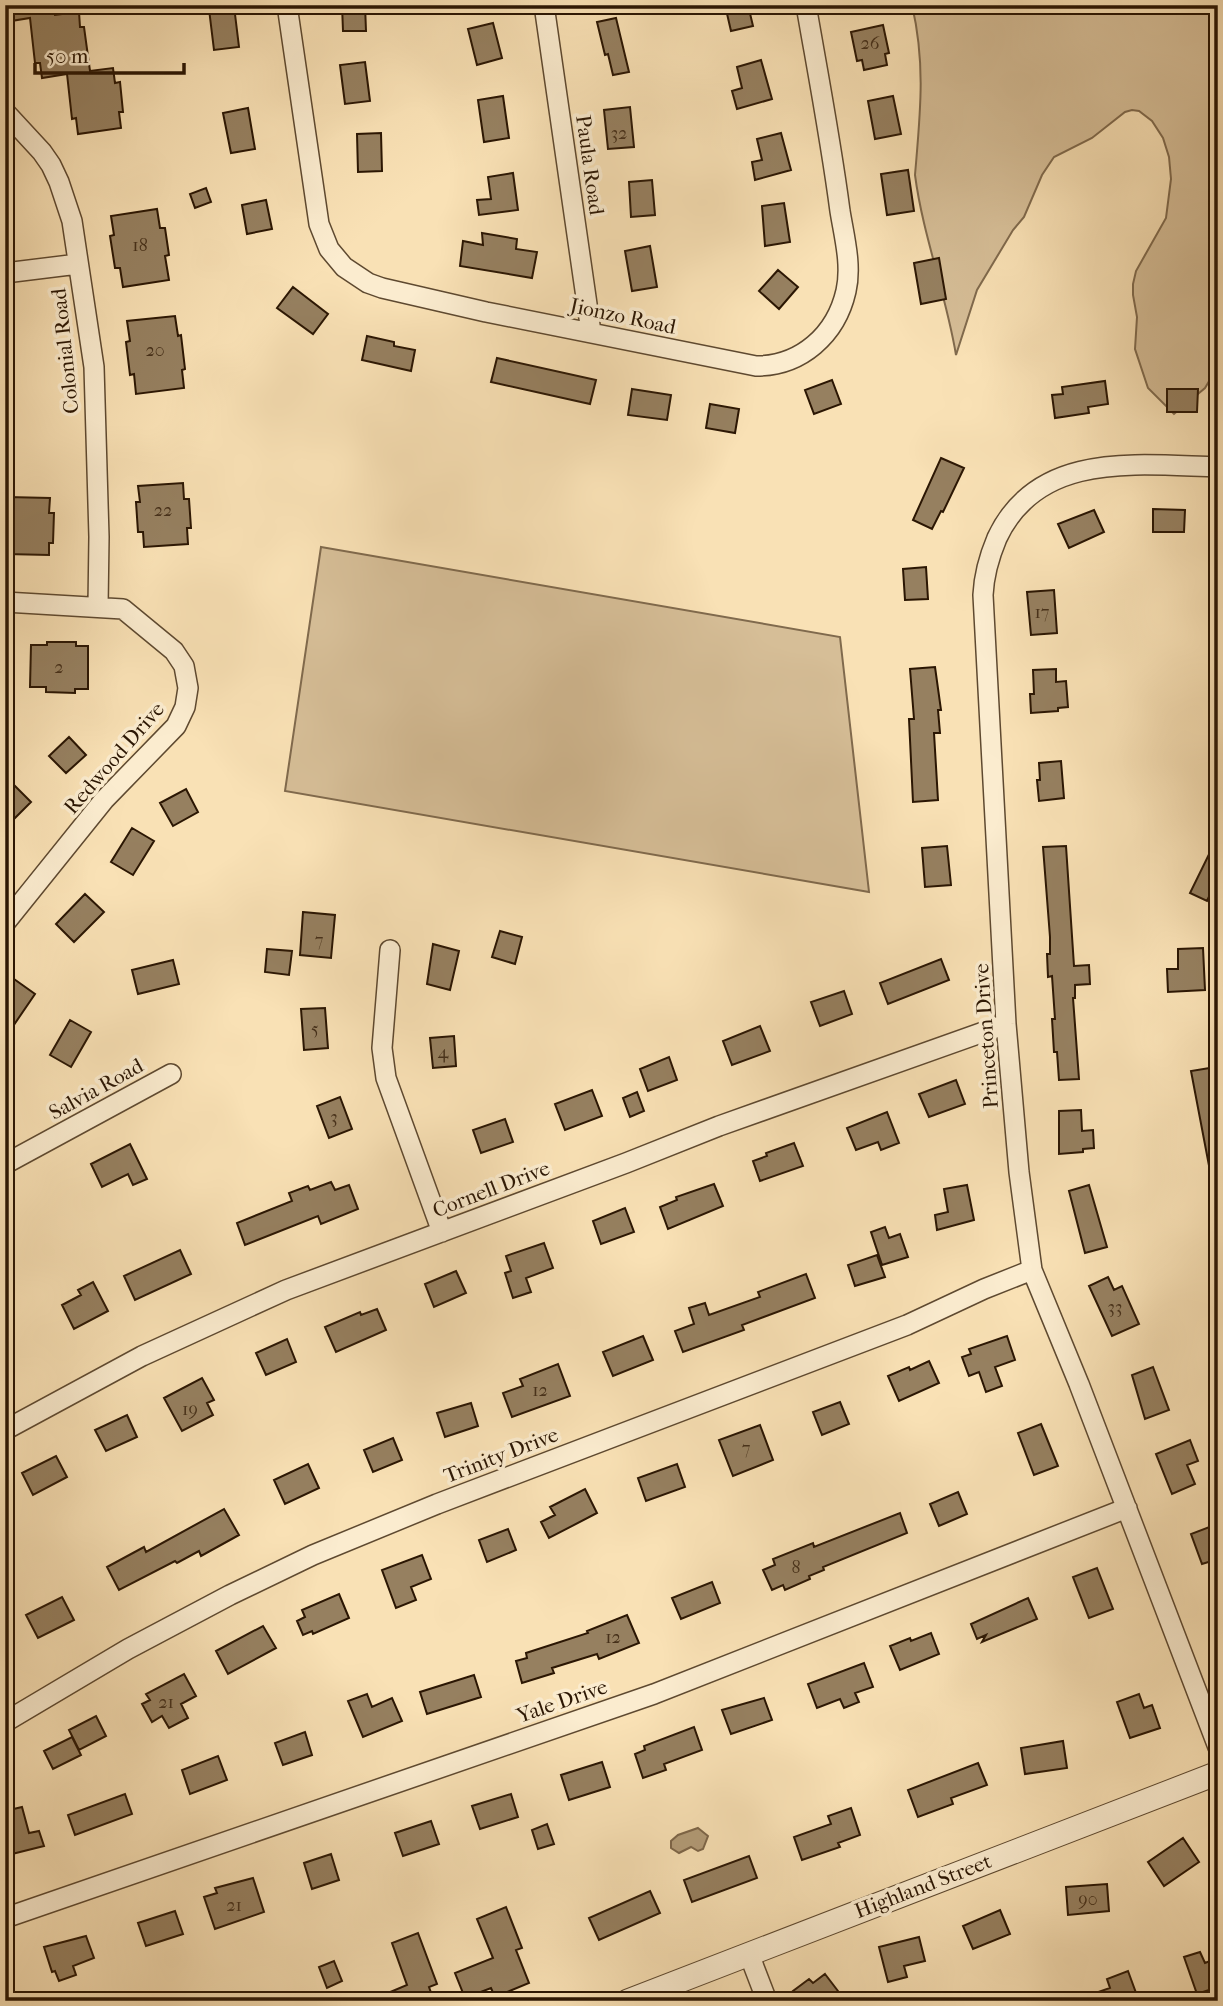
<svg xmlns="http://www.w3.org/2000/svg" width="1223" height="2006" font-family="'IM FELL French Canon',serif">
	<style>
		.green { fill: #d6be97; stroke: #806a4d; stroke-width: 2 }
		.water { fill: #b39c78; stroke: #7d6649; stroke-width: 2 }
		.building { fill: #968060; stroke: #2b1603; stroke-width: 2 }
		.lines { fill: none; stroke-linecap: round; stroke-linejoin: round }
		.minor-casing { stroke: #5e4930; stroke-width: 22 }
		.tertiary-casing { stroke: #5e4930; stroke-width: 25 }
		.minor { stroke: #fbeccf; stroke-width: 19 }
		.tertiary { stroke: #fbeccf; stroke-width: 23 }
		.labels { text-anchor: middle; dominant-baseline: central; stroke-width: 7; stroke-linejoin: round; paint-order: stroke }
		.number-label { font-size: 18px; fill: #46301a }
		.street-label { font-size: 21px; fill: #2b1603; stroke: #fbeccf }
	</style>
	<rect width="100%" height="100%" fill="#f9e1b5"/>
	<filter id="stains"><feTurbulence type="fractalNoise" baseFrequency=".00286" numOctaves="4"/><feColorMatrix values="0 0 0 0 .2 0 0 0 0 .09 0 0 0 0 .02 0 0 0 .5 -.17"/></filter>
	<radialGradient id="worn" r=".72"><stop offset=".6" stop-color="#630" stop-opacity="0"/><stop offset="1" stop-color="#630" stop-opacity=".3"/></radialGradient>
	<path class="green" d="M912 5H1218V366L1205 388 1174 414 1148 388 1135 349 1137 317 1133 295V284L1136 271 1166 218 1171 179 1169 157 1163 138 1152 121 1139 111 1132 110 1125 112 1092 138 1054 157 1042 175 1024 217 1013 230 977 290 956 355C946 294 923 236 915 175 920 115 926 65 912 5Z
		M321 547 840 637 869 892 285 791Z"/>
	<path class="water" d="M698 1828 708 1836 703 1849 698 1851 691 1847 679 1853 671 1848V1841L678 1835Z"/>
	<path class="building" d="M5 5H54L55 15 79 12 80 27H84L90 71 113 68 115 83 120 82 123 112H119L121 128 78 134 76 118 72 119 67 74 42 78 40 63H35L30 18 5 22Z
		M342 5H365L366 31H343Z
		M725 5H748L753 26 731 31Z
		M234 6 239 47 214 50 209 9Z
		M616 18 629 72 613 75 608 54 605 55 597 22Z
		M493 23 502 58 477 65 468 29Z
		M883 25 889 53 885 54 887 65 864 70 862 60 857 61 851 32Z
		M761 60 772 99 737 109 732 91 742 88 737 67Z
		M365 62 370 101 345 104 340 65Z
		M503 96 509 138 484 142 478 100Z
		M893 96 901 134 875 139 868 101Z
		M630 107 634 147 608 149 604 110Z
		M248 108 255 149 231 153 223 113Z
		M381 133 382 171 358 172 357 134Z
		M781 133 791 170 755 180 752 162 762 160 757 139Z
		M908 170 914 211 887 215 881 174Z
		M513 173 518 210 479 215 477 200 491 199 488 177Z
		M652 180 655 215 631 217 629 182Z
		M206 188 211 202 195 208 190 194Z
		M266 200 272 229 247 234 242 205Z
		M784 203 790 242 765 246 762 206Z
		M157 209 160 228H165L169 255 165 256 169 280 123 287 120 268H115L110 236 114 235 111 216Z
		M482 233 517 239 516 249 537 252 532 278 460 266 463 241 483 245Z
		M650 246 657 287 632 291 625 251Z
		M939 258 946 299 921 304 914 263Z
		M778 270 798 287 779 309 759 291Z
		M293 287 328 314 313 334 277 308Z
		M175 316 178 336 181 335 185 369 182 370 184 388 136 394 134 374 130 375 126 342 130 341 127 321Z
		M367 336 394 342V346L415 350 411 371 362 360Z
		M497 358 596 380 590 404 491 382Z
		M832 380 841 404 814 414 805 390Z
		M1105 381 1108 404 1088 407 1089 413 1055 418 1052 395 1063 394 1062 387Z
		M632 389 671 395 667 420 628 415Z
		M1167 389H1198L1197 412H1167Z
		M710 404 739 409 735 433 706 428Z
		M941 458 964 468 943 512 941 511 932 529 913 520Z
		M183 483 184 499H189L191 528H187L188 544 144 547 143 532H138L136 502H140L138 486Z
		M7 497 50 498 49 513H54L53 543H49V555L6 554Z
		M1153 509 1185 510 1184 532H1153Z
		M1094 510 1104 532 1069 548 1058 524Z
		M926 567 928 599 905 600 903 569Z
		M1054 590 1057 633 1031 635 1027 592Z
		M47 642H76V646H88V689H75V693L46 692V687H30L31 645H47Z
		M935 667 941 710H938L940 733H934L938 800 913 802 909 719H914L910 669Z
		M1056 669V682L1066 681 1068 707 1058 708V711L1031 713 1030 694H1034L1033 670Z
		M69 737 86 755 66 773 49 756Z
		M1061 761 1064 798 1039 801 1037 780H1040L1039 763Z
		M13 784 31 802 5 828V791Z
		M186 789 198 812 173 826 160 803Z
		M132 828 154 841 133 875 111 862Z
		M1218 836V877L1207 901 1190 893Z
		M947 846 951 885 925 887 922 848Z
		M1066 846 1074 966 1089 965 1090 984 1075 985V998H1073L1079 1079 1059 1080 1057 1052H1054L1052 1019H1055L1052 976 1048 977 1047 954H1050V937L1043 847Z
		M85 894 104 912 74 942 56 924Z
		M303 912 335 915 331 958 300 955Z
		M500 931 522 937 515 964 492 957Z
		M433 944 459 951 450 990 427 984Z
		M1203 948 1205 990 1168 992 1167 969H1178V949Z
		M267 949 292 951 289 975 265 972Z
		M941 959 949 980 888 1004 880 983Z
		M173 960 179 984 138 994 132 970Z
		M14 979 35 994 5 1038V992Z
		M844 991 852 1014 820 1026 811 1002Z
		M325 1008 328 1048 304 1050 301 1009Z
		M70 1020 91 1032 71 1067 50 1055Z
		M760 1026 770 1051 732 1065 723 1041Z
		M454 1036 456 1066 433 1068 430 1038Z
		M669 1057 677 1080 648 1091 640 1069Z
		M1216 1067 1218 1170 1210 1171 1191 1071Z
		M956 1080 965 1104 929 1117 919 1094Z
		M592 1090 602 1116 565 1130 555 1104Z
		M637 1092 644 1111 630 1117 623 1098Z
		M340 1097 352 1129 329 1138 317 1106Z
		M1081 1110 1082 1131 1093 1130 1094 1148 1083 1149V1152L1059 1154V1111Z
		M887 1112 899 1143 881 1150 878 1142 856 1150 847 1128Z
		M505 1119 513 1142 481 1153 473 1130Z
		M794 1143 803 1166 760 1181 753 1161 767 1156 766 1153Z
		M130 1144 147 1179 133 1185 128 1174 102 1187 91 1164Z
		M331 1182 335 1190 349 1185 358 1209 321 1224 318 1216 245 1245 237 1223 292 1201 289 1193 308 1186 310 1190Z
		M714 1184 723 1206 668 1229 660 1207 677 1200 676 1197Z
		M967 1185 974 1220 937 1230 935 1215 948 1212 944 1189Z
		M1089 1185 1107 1247 1085 1253 1069 1191Z
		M625 1208 634 1232 601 1244 593 1221Z
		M885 1227 889 1238 900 1234 908 1257 882 1265 871 1232Z
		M544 1243 553 1268 526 1278 531 1292 513 1298 505 1273 511 1271 506 1256Z
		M180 1250 191 1274 135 1300 124 1276Z
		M877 1255 885 1277 855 1286 848 1265Z
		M456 1271 466 1293 434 1307 425 1284Z
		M806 1274 815 1298 742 1325 744 1330 683 1352 675 1331 694 1324 689 1308 705 1303 709 1315 760 1297 758 1292Z
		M1108 1277 1114 1290 1122 1286 1139 1324 1112 1336 1089 1286Z
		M93 1282 108 1311 74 1329 62 1305 81 1295 78 1290Z
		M377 1309 386 1330 336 1352 325 1327 360 1312 361 1315Z
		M643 1336 653 1360 613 1376 603 1352Z
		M1007 1336 1015 1360 995 1367 1002 1386 986 1392 979 1372 969 1376 962 1357 971 1354 969 1349Z
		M287 1339 296 1362 266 1375 256 1353Z
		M929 1361 939 1383 899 1401 888 1376 909 1367 910 1370Z
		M558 1364 570 1396 512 1417 503 1393 523 1386 520 1379Z
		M1153 1367 1169 1410 1145 1419 1132 1375Z
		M202 1378 214 1400 207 1403 213 1415 182 1431 164 1398Z
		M840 1402 849 1424 822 1435 813 1412Z
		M471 1403 478 1426 445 1437 437 1413Z
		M127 1415 137 1437 106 1451 95 1430Z
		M1041 1424 1058 1466 1034 1475 1018 1433Z
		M760 1425 773 1460 733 1476 719 1440Z
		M393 1438 402 1460 373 1472 364 1450Z
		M1190 1440 1198 1461 1187 1465 1195 1484 1172 1494 1156 1454Z
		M56 1456 67 1477 33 1495 22 1473Z
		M308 1464 319 1488 285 1504 274 1480Z
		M677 1464 685 1487 646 1501 638 1478Z
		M585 1489 597 1513 549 1538 541 1522 555 1515 550 1507Z
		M958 1492 967 1514 939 1526 930 1504Z
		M224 1509 239 1535 201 1556 199 1551 177 1563 175 1561 119 1590 107 1567 144 1547 146 1552Z
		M900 1513 907 1533 823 1567 824 1570 809 1576 810 1579 785 1590 783 1585 772 1590 763 1570 775 1565 773 1559 813 1543 814 1547Z
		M1212 1526 1218 1543V1559L1202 1564 1191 1534Z
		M508 1529 516 1550 487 1562 479 1540Z
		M422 1555 431 1579 411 1587 416 1600 396 1608 382 1570Z
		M1097 1568 1113 1609 1089 1618 1073 1577Z
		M712 1582 720 1603 681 1619 672 1598Z
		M339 1594 349 1618 313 1634 312 1631 303 1635 297 1621 305 1617 302 1610Z
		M62 1597 74 1620 38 1638 26 1615Z
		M1028 1598 1037 1619 982 1642 986 1635 977 1639 971 1624Z
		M627 1615 639 1643 599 1659 597 1654 552 1668 554 1673 522 1683 516 1661 527 1658 526 1653 588 1633 587 1631Z
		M263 1626 276 1648 228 1674 216 1651Z
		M931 1633 939 1654 900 1670 890 1646 910 1638 911 1641Z
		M864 1663 873 1687 855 1693 859 1702 844 1708 840 1699 817 1708 808 1684Z
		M184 1674 196 1696 181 1704 188 1718 169 1728 162 1716 152 1722 142 1704 150 1700 146 1694Z
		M474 1675 481 1697 427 1714 420 1692Z
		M367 1694 372 1707 392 1698 402 1721 363 1737 348 1701Z
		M1139 1694 1144 1708 1152 1705 1160 1728 1130 1738 1117 1702Z
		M764 1698 772 1720 731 1734 722 1710Z
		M96 1716 106 1736 79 1750 69 1730Z
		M694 1727 702 1750 664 1764 666 1770 643 1778 635 1754 645 1750 644 1746Z
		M305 1732 312 1755 283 1765 275 1743Z
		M72 1737 81 1755 53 1769 44 1751Z
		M1063 1741 1067 1768 1025 1774 1021 1748Z
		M218 1756 227 1780 190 1794 182 1770Z
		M602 1762 610 1787 569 1800 561 1775Z
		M978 1763 987 1785 951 1798 953 1804 918 1817 908 1790Z
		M125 1794 132 1814 75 1835 68 1815Z
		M511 1794 518 1817 480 1829 472 1806Z
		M22 1807 29 1833 39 1831 44 1846 8 1855 5 1842V1811Z
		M851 1808 860 1835 838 1843 840 1847 802 1860 794 1837 831 1824 828 1816Z
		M431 1821 439 1844 403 1856 395 1833Z
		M547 1824 554 1844 538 1849 532 1830Z
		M1183 1838 1199 1862 1164 1886 1148 1862Z
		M331 1854 339 1880 312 1889 304 1863Z
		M749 1856 757 1878 692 1902 684 1880Z
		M253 1878 264 1912 215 1929 204 1897 217 1893 215 1888Z
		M1107 1884 1109 1911 1068 1915 1066 1887Z
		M650 1891 660 1913 599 1940 589 1918Z
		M506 1907 522 1948 516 1950 529 1983 495 1997 491 1988 465 1998 455 1973 493 1958 477 1919Z
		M1000 1910 1010 1934 973 1949 963 1926Z
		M175 1911 183 1934 146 1946 138 1923Z
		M418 1933 437 1984 429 1987 434 2001H369L407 1985 392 1943Z
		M86 1936 94 1958 73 1966 76 1975 59 1981 55 1971 52 1972 44 1947Z
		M919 1937 925 1961 904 1966 907 1977 888 1982 879 1947Z
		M1200 1952 1205 1963 1218 1958V1987L1197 1994 1184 1957Z
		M334 1961 342 1981 327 1988 319 1967Z
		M1128 1971 1139 2001H1081V1998L1110 1988 1107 1979Z
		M825 1974 841 1995 833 2001H800L793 1991 809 1979 813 1983Z"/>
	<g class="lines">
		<defs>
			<path id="minor" d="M287 5 319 224 329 249 344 267 368 283 382 288 486 312 756 366C801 366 836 335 846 291 852 265 844 236 840 211 831 142 818 74 806 5
				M544 5 591 332
				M5 112 42 152 51 165 59 182 72 221 94 367 99 537 98 606
				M5 273 78 264
				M1218 467C1138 465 1038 450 997 538 989 557 984 574 983 595L1006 1024 1019 1172 1032 1270 1079 1384 1218 1747
				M5 602 123 609 174 651 184 666 188 688 185 707 176 726 104 800 5 923
				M390 950 382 1048 386 1078 442 1232
				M5 1164 171 1074
				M5 1430 142 1356 286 1290 626 1163 719 1126 1006 1024
				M5 1722 128 1649 230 1595 313 1555 437 1504 907 1325 984 1289 1032 1270
				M5 1918 654 1694 1127 1508
				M749 1954 767 2001"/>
			<path id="tertiary" d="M628 2001 1218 1773"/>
		</defs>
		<use href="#minor" class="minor-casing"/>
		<use href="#tertiary" class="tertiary-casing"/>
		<use href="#minor" class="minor"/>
		<use href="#tertiary" class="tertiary"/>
	</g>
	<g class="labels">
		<g class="number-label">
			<text x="870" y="43">26</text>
			<text x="619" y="133">32</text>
			<text x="140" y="245">18</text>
			<text x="155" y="350">20</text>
			<text x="163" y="510">22</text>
			<text x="1042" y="612">17</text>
			<text x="59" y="667">2</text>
			<text x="319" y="940">7</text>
			<text x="315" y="1029">5</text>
			<text x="443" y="1052">4</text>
			<text x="334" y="1117">3</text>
			<text x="1115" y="1307">33</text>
			<text x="540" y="1390">12</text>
			<text x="190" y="1409">19</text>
			<text x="746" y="1448">7</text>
			<text x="796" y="1567">8</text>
			<text x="613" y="1637">12</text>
			<text x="166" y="1702">21</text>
			<text x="1088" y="1899">90</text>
			<text x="234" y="1905">21</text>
		</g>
		<g class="street-label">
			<text transform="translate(590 165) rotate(82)">Paula Road</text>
			<text transform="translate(623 316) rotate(12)">Jionzo Road</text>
			<text transform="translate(65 351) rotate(-96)">Colonial Road</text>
			<text transform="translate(114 758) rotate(-49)">Redwood Drive</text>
			<text transform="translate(986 1036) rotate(-94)">Princeton Drive</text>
			<text transform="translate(96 1089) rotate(-29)">Salvia Road</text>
			<text transform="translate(491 1189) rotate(-21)">Cornell Drive</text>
			<text transform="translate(501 1455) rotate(-21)">Trinity Drive</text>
			<text transform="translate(562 1701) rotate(-19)">Yale Drive</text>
			<text transform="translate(923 1886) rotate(-21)">Highland Street</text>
		</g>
	</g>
	<rect width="1223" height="2006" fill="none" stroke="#f9e1b5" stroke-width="28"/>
	<rect x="7" y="7" width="1209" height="1992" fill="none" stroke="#2b1603" stroke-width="3.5"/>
	<rect x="14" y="14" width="1195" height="1978" fill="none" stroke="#2b1603" stroke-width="2"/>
	<path d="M35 63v10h149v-10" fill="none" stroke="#2b1603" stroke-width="3.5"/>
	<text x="46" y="63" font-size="21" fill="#2b1603" stroke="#fbeccf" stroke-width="5" paint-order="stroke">50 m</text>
	<rect width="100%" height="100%" filter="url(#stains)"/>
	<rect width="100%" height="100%" fill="url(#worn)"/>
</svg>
